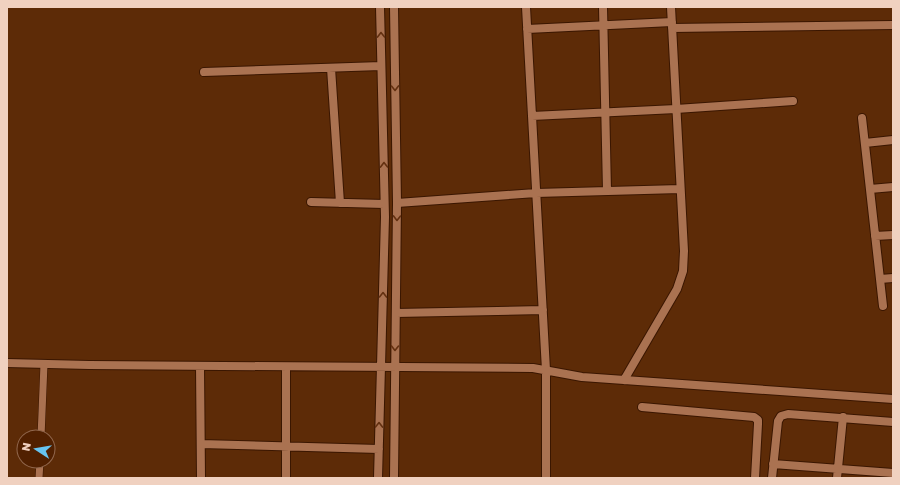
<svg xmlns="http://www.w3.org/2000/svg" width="900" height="485" font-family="'Golos Text',sans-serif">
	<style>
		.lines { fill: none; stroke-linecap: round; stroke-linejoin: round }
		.lane-casing { stroke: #3a1600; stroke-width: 8 }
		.street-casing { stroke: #3a1600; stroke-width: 10 }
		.lane { stroke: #aa7251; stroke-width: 7 }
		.street { stroke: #aa7251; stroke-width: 8 }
		.oneway { stroke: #633010 }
	</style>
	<rect width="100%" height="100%" fill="#5d2b07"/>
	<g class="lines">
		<defs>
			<path id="lane" d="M41 437 44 364
				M39 478 40 461"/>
			<path id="street" d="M394 7 397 203 394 478
				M526 7 546 370V478
				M603 7 607 191
				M672 28 893 25
				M527 29 672 22
				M331 68 340 203
				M204 72 381 66
				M532 116 676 109 793 101
				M862 118 883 306
				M865 143 893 140
				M870 189 893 187
				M311 202 384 204
				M397 203 536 193 680 189
				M875 236 893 235
				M880 279 893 278
				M396 313 543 310
				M7 363 89 365 533 368 582 377 893 399
				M200 366 201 478
				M624 380 677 289 683 271 684 251 671 7
				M642 407 754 417 758 420V424L755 478
				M201 444 379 449
				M773 464 893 473
				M286 478V367
				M378 478 385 217 380 7
				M772 478 778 421 781 416 788 414 893 422
				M837 478 843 417"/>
		</defs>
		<use href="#lane" class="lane-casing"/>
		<use href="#street" class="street-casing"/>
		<use href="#lane" class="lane"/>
		<use href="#street" class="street"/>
	</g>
	<defs><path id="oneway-chevron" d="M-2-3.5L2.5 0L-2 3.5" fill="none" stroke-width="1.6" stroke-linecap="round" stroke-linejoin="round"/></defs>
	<g class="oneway">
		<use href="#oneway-chevron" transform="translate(381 35) rotate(-91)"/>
		<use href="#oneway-chevron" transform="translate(395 88) rotate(89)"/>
		<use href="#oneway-chevron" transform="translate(384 165) rotate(-91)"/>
		<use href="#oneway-chevron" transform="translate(397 218) rotate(91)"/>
		<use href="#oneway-chevron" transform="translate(383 295) rotate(-89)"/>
		<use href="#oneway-chevron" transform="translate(395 348) rotate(91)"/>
		<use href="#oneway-chevron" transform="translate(379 425) rotate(-89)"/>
	</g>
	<rect width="900" height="485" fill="none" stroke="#f0d1c0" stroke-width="16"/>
	<g transform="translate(36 449) rotate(282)"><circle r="19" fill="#512000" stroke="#91674d"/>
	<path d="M0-3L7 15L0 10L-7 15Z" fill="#67c4f0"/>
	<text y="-6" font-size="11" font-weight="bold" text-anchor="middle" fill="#f0d1c0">N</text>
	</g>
</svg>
